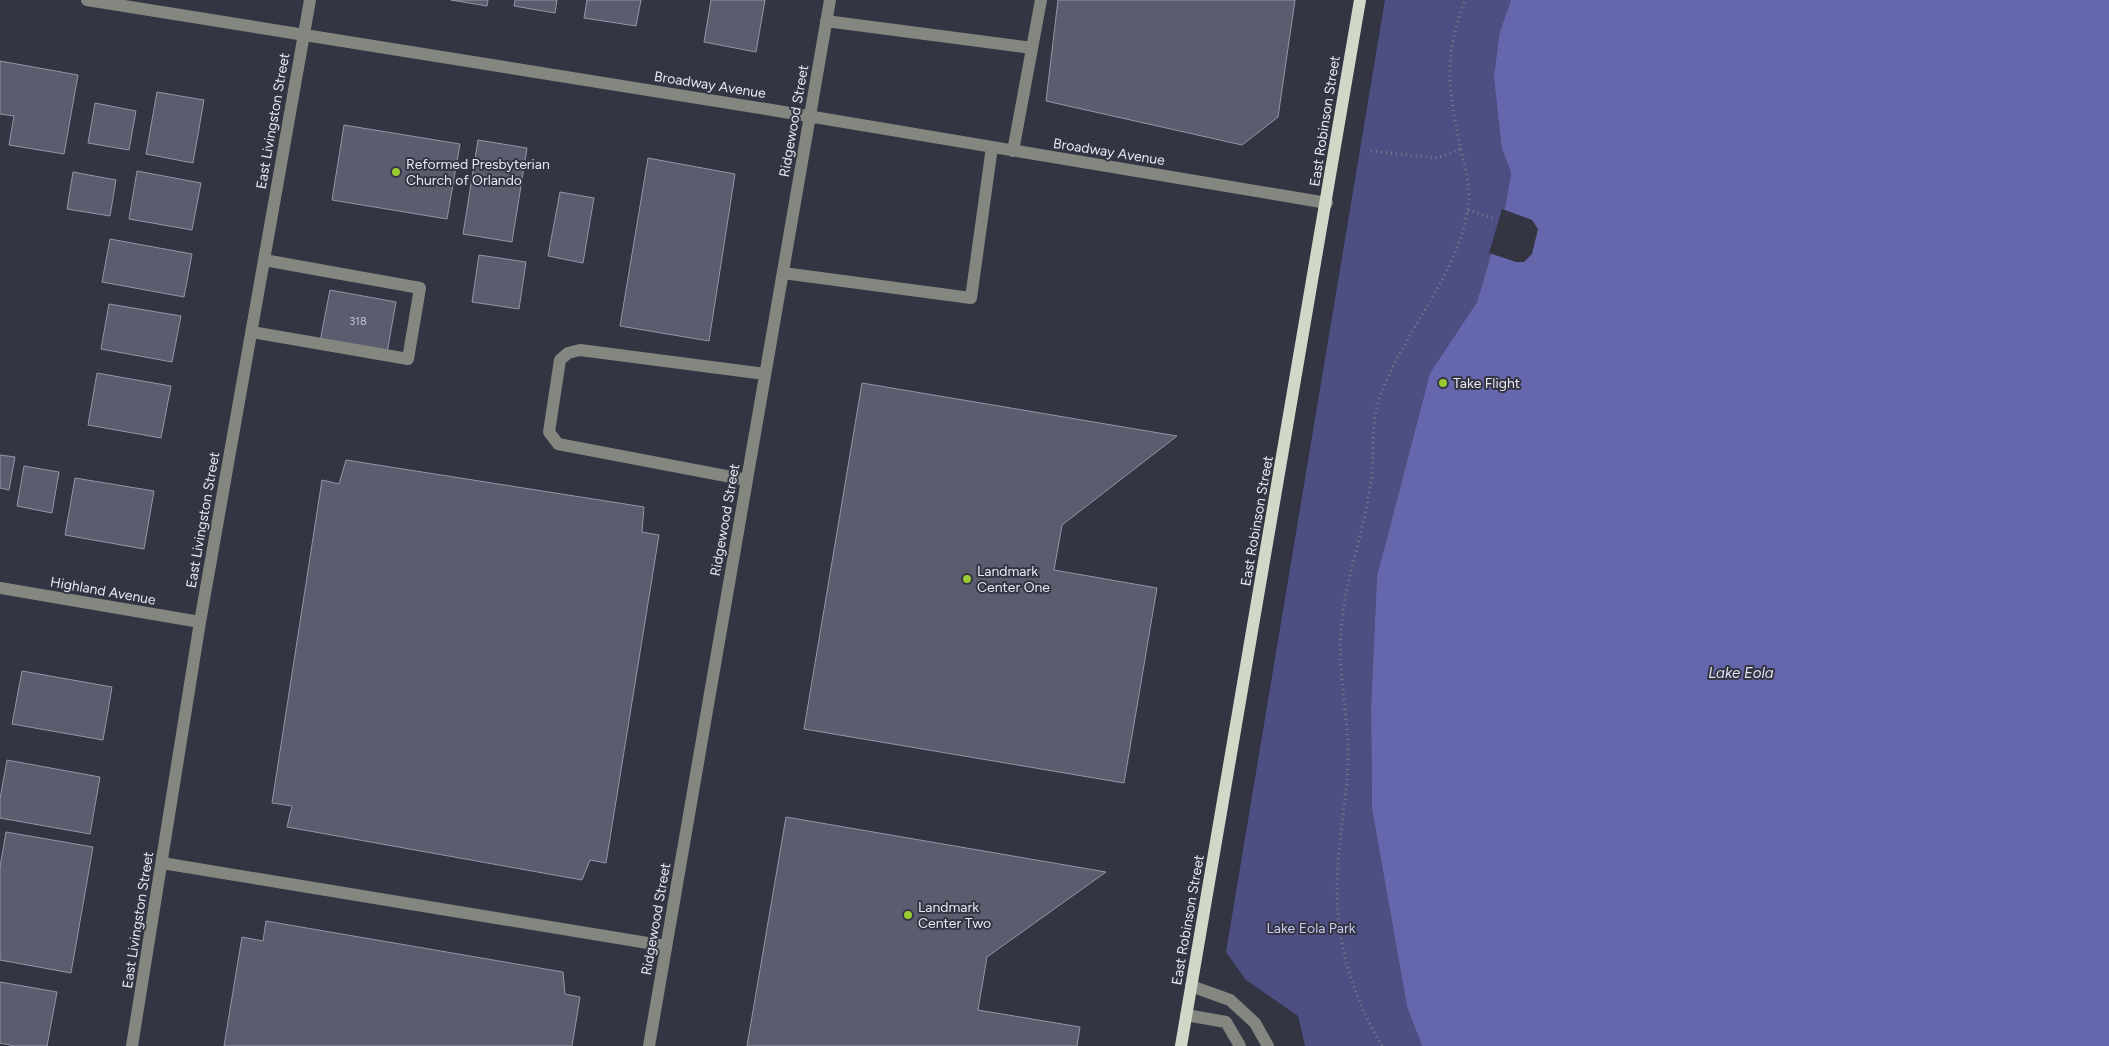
<svg xmlns="http://www.w3.org/2000/svg" width="2109" height="1046" font-family="Figtree,sans-serif">
	<style>
		.green { fill: #4d4e82 }
		.water { fill: #6666ac }
		.pier { fill: #343543 }
		.building { fill: #5b5c6d; stroke: #9496a7 }
		.lines { fill: none; stroke-linecap: round; stroke-linejoin: round }
		.path { stroke: #7c7d89; stroke-width: 3; stroke-dasharray: 1 4; stroke-linecap: butt }
		.minor { stroke: #84877f; stroke-width: 12 }
		.major { stroke: #d1d8c8; stroke-width: 12 }
		.poi-dot { fill: #9bcb32; stroke: #343543; stroke-width: 2 }
		.labels { text-anchor: middle; dominant-baseline: central; stroke-width: 4; stroke-linejoin: round; paint-order: stroke }
		.number-label { font-size: 11px; fill: #c4c5d1 }
		.street-label { font-size: 14px; fill: #e7e8f2; stroke: #343543 }
		.poi-label { font-size: 14px; fill: #e7e8f2; stroke: #343543; text-anchor: start }
		.park-label { font-size: 14px; fill: #c8caf2; stroke: #343543 }
		.water-label { font-size: 15px; font-style: italic; fill: #dfe1f5; stroke: #343543 }
	</style>
	<rect width="100%" height="100%" fill="#343543"/>
	<path class="green" d="M1385 0H1511L1500 31 1502 149 1511 173 1505 207 1477 302 1430 373 1377 576 1371 707 1372 809 1407 1007 1422 1046H1305L1298 1016 1246 980 1226 952Z"/>
	<path class="water" d="M1511 0H2109V1046H1422L1407 1007 1372 809 1371 707 1377 576 1430 373 1477 302 1505 207 1511 173 1502 149 1494 77 1500 31Z"/>
	<path class="pier" d="M1502 209 1532 220 1538 229 1532 254 1524 262H1516L1489 253Z"/>
	<path class="building" d="M451 0H488L487 6Z
		M515 0H557L555 13 514 6Z
		M587 0H641L636 26 584 18Z
		M711 0H765L756 52 704 42Z
		M1058 0H1295L1278 117 1242 145 1046 101Z
		M0 61 78 75 64 154 9 145 14 116 0 114Z
		M157 92 204 100 193 163 146 154Z
		M95 103 136 111 129 150 88 143Z
		M344 125 460 144 447 219 332 200Z
		M478 140 527 148 512 242 463 234Z
		M648 158 735 174 709 341 620 326Z
		M137 171 201 183 192 230 129 219Z
		M73 172 116 180 110 216 67 209Z
		M560 192 594 198 583 263 548 256Z
		M110 239 192 254 184 297 102 282Z
		M479 255 526 262 519 309 472 302Z
		M330 290 396 302 387 353 320 341Z
		M109 304 181 316 172 362 101 349Z
		M97 373 171 386 161 438 88 425Z
		M862 383 1177 436 1062 525 1054 570 1157 588 1124 783 804 729Z
		M0 455 15 457 9 490 0 488Z
		M346 460 644 507 642 532 659 535 606 863 590 860 582 880 287 827 292 806 272 803 322 480 339 484Z
		M24 466 59 472 52 513 17 506Z
		M75 478 154 491 144 549 65 535Z
		M22 671 112 687 103 740 12 724Z
		M7 760 100 777 90 834 0 818V799Z
		M786 817 1106 872 987 957 978 1010 1080 1027 1077 1046H747Z
		M6 832 93 847 71 973 0 960V867Z
		M266 921 563 972 565 994 580 997 572 1046H224L242 937 263 941Z
		M0 982 57 992 47 1046H15L0 1043Z"/>
	<g class="lines">
		<path class="path" d="M1371 151 1438 158 1460 149
			M1468 210 1493 218
			M1382 1046C1348 988 1333 931 1338 864 1340 828 1348 792 1348 755 1348 709 1336 667 1342 620 1347 573 1365 528 1371 481 1375 455 1370 426 1379 400 1401 334 1457 278 1468 208 1472 189 1464 168 1461 149 1448 89 1443 59 1465 0"/>
		<path class="minor" d="M87 0 772 110 1327 203
			M826 21 1032 48
			M1013 151 1041 0
			M783 273 971 298 992 147
			M252 332 408 359 420 288 264 260
			M747 480 558 444 549 432 560 360 568 353 580 350 765 374
			M0 588 200 622
			M162 863 666 946
			M1191 986 1230 1000 1255 1023 1268 1046
			M1186 1015 1226 1022 1240 1046
			M132 1046 200 622 310 0
			M649 1046 830 0"/>
		<path class="major" d="M1181 1046 1360 0"/>
	</g>
	<g class="poi-dot">
		<circle cx="396" cy="172" r="5"/>
		<circle cx="1443" cy="383" r="5"/>
		<circle cx="967" cy="579" r="5"/>
		<circle cx="908" cy="915" r="5"/>
	</g>
	<g class="labels">
		<g class="number-label">
			<text x="358" y="321">318</text>
		</g>
		<g class="street-label">
			<text transform="translate(710 85) rotate(9)">Broadway Avenue</text>
			<text transform="translate(273 121) rotate(-80)">East Livingston Street</text>
			<text transform="translate(794 121) rotate(-80)">Ridgewood Street</text>
			<text transform="translate(1325 121) rotate(-81)">East Robinson Street</text>
			<text transform="translate(1109 152) rotate(9)">Broadway Avenue</text>
			<text transform="translate(203 520) rotate(-80)">East Livingston Street</text>
			<text transform="translate(725 520) rotate(-80)">Ridgewood Street</text>
			<text transform="translate(1257 521) rotate(-80)">East Robinson Street</text>
			<text transform="translate(103 591) rotate(10)">Highland Avenue</text>
			<text transform="translate(656 919) rotate(-80)">Ridgewood Street</text>
			<text transform="translate(138 920) rotate(-81)">East Livingston Street</text>
			<text transform="translate(1188 920) rotate(-80)">East Robinson Street</text>
		</g>
		<g class="poi-label">
			<text x="406" y="164">Reformed Presbyterian<tspan x="406" dy="16">Church of Orlando</tspan></text>
			<text x="1453" y="383">Take Flight</text>
			<text x="977" y="571">Landmark<tspan x="977" dy="16">Center One</tspan></text>
			<text x="918" y="907">Landmark<tspan x="918" dy="16">Center Two</tspan></text>
		</g>
		<g class="park-label">
			<text x="1311" y="928">Lake Eola Park</text>
		</g>
		<g class="water-label">
			<text x="1741" y="673">Lake Eola</text>
		</g>
	</g>
</svg>
